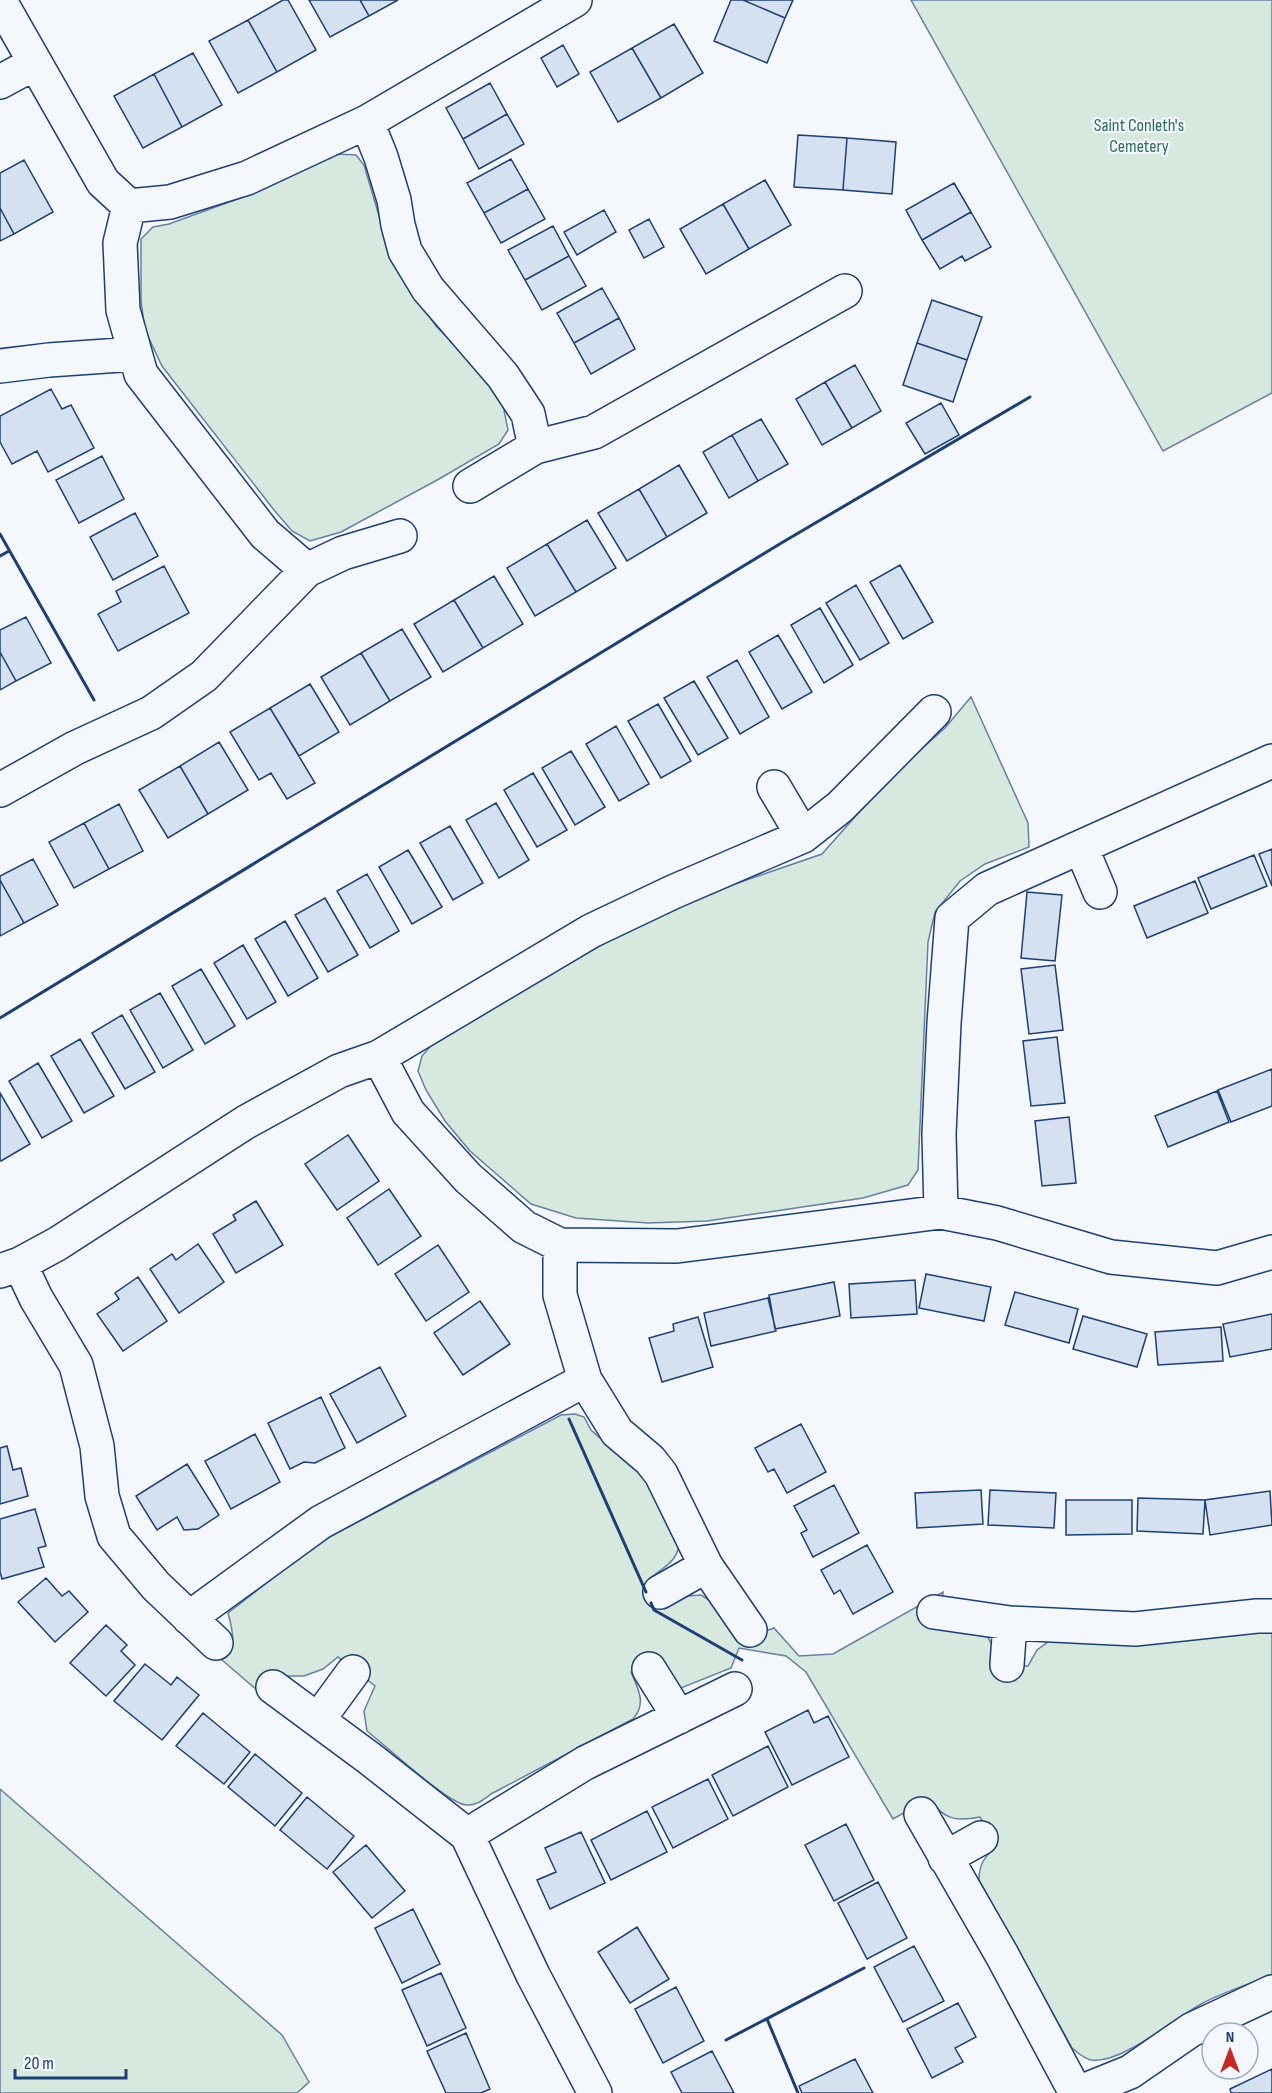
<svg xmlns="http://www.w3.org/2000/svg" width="1272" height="2093" font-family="'Sofia Sans Condensed',sans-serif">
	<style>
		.green { fill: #d7e8df; stroke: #687fa3; stroke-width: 1.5 }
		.building { fill: #d5e0f0; stroke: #1d3f73; stroke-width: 1.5 }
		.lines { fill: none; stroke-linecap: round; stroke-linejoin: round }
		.minor-casing { stroke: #1d3f73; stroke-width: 36 }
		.minor { stroke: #f4f7fb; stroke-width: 33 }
		.wall { stroke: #1d3f73; stroke-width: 3 }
		.labels { text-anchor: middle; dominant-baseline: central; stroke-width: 4.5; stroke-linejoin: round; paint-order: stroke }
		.park-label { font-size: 18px; fill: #2c6c60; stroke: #f4f7fb }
	</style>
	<rect width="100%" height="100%" fill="#f4f7fb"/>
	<path class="green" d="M911 0H1272V393L1163 451Z
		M337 154 356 155 364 165 393 263 436 326 483 374 503 405 508 430 499 444 439 479 341 532 310 541 292 531 274 510 162 366 145 330 141 301V239L153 227 169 224 251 194Z
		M971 697 1028 823 1029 847 985 864 960 881 935 912 928 942 918 1170 908 1185 863 1198 707 1221 648 1223 576 1218 531 1204 470 1151 445 1121 426 1090 418 1071 422 1056 434 1042 665 908 822 854 891 776 945 728Z
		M575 1414 584 1417 591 1430 646 1479 680 1542C676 1563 667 1564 652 1577L668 1603 686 1596 701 1595 763 1632 774 1628 799 1656 833 1654 943 1592 941 1624 986 1634 993 1647V1666H1028L1037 1650 1052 1639 1272 1625V1975C1249 1984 1224 1992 1203 2003 1176 2017 1121 2065 1091 2060 1083 2058 1078 2053 1072 2048L979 1880C979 1864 985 1856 997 1846L980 1817C955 1822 944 1819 929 1799L893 1819 806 1672 786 1656 739 1648 731 1668 681 1688 668 1679 656 1658 631 1672C638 1689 647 1703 633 1719L491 1794C483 1800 476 1806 466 1805 446 1802 386 1746 367 1731L364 1711 375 1686 338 1657 323 1669 304 1676H286L258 1691 222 1660C236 1642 234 1635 228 1613L318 1543 561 1415Z
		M0 1789 282 2035 309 2082 297 2093H0Z"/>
	<path class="building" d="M283 0H288L316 50 277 72 248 20Z
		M309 0H360L369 16 330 37Z
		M360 0H398L369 16Z
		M731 0H743L785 18 767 63 714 41Z
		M743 0H793L785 18Z
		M248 20 277 72 238 93 209 41Z
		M674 24 703 73 661 98 632 48Z
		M563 45 579 74 557 87 541 58Z
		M632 48 661 98 618 122 590 72Z
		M193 53 222 105 182 127 154 74Z
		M154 74 182 127 143 148 114 96Z
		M490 83 507 114 463 139 446 108Z
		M507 114 524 144 479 169 463 139Z
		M798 135 847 138 843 190 794 187Z
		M847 138 896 142 892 194 843 190Z
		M511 159 528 189 484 213 467 183Z
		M24 160 53 212 14 234 0 208V173Z
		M765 180 791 225 749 249 723 204Z
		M954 183 971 212 922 240 906 210Z
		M528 189 545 219 501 243 484 213Z
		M723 204 749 249 706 274 680 229Z
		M0 208 14 234 0 241Z
		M604 210 616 232 577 255 564 232Z
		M971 212 991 247 965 261 962 256 940 269 922 240Z
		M649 219 664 247 644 258 629 230Z
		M553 226 569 256 525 280 508 250Z
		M569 256 586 286 542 310 525 280Z
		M602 288 619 318 574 343 557 313Z
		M932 300 982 317 967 360 917 343Z
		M619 318 635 349 591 374 574 343Z
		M917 343 967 360 953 402 903 385Z
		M855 365 881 411 852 428 825 382Z
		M825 382 852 428 822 445 796 399Z
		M51 389 62 409 71 405 94 448 48 472 37 451 12 464 0 442V416Z
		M941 403 959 435 925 454 906 423Z
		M761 419 788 464 758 481 732 435Z
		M732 435 758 481 729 498 703 452Z
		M102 456 124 499 79 523 56 480Z
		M679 465 707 513 667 537 639 489Z
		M639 489 667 537 627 561 598 513Z
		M135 513 158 556 113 580 90 537Z
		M587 520 616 568 576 592 547 544Z
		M547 544 576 592 535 616 507 568Z
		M900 565 933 622 903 639 870 582Z
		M164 566 189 613 118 651 98 614 121 602 116 591Z
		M494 576 523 624 483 648 454 600Z
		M856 585 889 643 860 660 826 603Z
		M454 600 483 648 443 672 414 624Z
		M820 608 853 665 824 683 791 625Z
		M26 617 51 663 16 681 0 652V630Z
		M402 629 431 677 390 701 361 653Z
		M778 635 812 692 782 709 749 652Z
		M0 652 16 681 0 690Z
		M361 653 390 701 350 725 321 677Z
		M737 660 769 717 740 734 707 677Z
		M694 681 728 738 698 755 664 698Z
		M310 684 339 732 299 756 270 708Z
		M658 704 691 761 661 778 628 721Z
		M270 708 315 783 287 799 271 773 259 780 230 732Z
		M616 726 649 784 619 801 586 744Z
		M219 742 248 790 208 814 180 766Z
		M571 751 605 807 575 825 542 768Z
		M180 766 208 814 168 838 139 790Z
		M533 773 567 830 537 847 504 790Z
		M496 803 529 860 499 878 466 820Z
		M119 804 143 851 109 869 84 823Z
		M84 823 109 869 74 888 49 842Z
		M450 826 483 883 453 900 420 843Z
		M1272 849V886L1259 854Z
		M408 850 442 907 412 924 379 867Z
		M1254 855 1267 886 1211 909 1198 878Z
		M33 859 58 905 24 923 0 880V876Z
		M367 874 399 931 370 948 337 891Z
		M0 880 24 923 0 936Z
		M1195 881 1208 913 1147 938 1134 906Z
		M1027 892 1062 895 1055 961 1021 958Z
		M325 898 358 955 328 972 295 915Z
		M285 921 318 978 288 996 255 939Z
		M243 945 276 1002 247 1019 214 963Z
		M1055 965 1063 1030 1029 1034 1021 969Z
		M201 969 235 1026 205 1044 172 986Z
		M160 993 193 1050 163 1068 130 1010Z
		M122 1015 155 1072 125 1089 92 1033Z
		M1057 1037 1065 1103 1031 1106 1023 1041Z
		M80 1039 114 1096 84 1113 51 1056Z
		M38 1063 72 1121 42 1138 9 1081Z
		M1272 1069V1106L1231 1122 1218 1090Z
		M1217 1091 1229 1122 1168 1147 1155 1116Z
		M0 1093 30 1144 1 1161 0 1160Z
		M1069 1117 1076 1183 1042 1186 1035 1121Z
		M348 1135 379 1181 337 1210 305 1164Z
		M389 1189 421 1236 378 1265 347 1218Z
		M256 1201 283 1245 236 1273 213 1234 236 1220 233 1215Z
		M198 1244 224 1282 179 1313 150 1269 172 1254 176 1260Z
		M438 1245 469 1292 426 1321 395 1274Z
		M926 1274 991 1287 984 1321 919 1308Z
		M138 1277 167 1321 123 1351 97 1314 119 1299 115 1293Z
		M915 1280 917 1314 851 1318 849 1284Z
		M834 1282 840 1316 775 1329 769 1295Z
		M1015 1292 1078 1309 1069 1343 1005 1325Z
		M768 1298 776 1331 711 1346 704 1313Z
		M480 1301 510 1344 463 1375 434 1333Z
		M1272 1314V1349L1230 1357 1223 1324Z
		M1083 1316 1147 1334 1137 1367 1073 1349Z
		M698 1317 713 1367 662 1382 649 1338 674 1331 673 1324Z
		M1221 1327 1223 1361 1158 1365 1155 1332Z
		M380 1367 406 1416 357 1443 330 1394Z
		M321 1397 345 1448 315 1463 304 1462 290 1469 268 1423Z
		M801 1424 826 1472 787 1493 774 1469 768 1472 755 1448Z
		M255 1434 280 1482 231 1509 205 1461Z
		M7 1446 13 1470 21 1468 28 1496 0 1504V1448Z
		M187 1464 219 1515 198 1529 184 1530 177 1517 157 1530 136 1496Z
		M834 1485 859 1533 813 1557 801 1533 807 1530 794 1506Z
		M981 1490 983 1524 917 1528 915 1493Z
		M990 1490 1056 1493 1054 1528 988 1525Z
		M1270 1491 1272 1525 1210 1535 1205 1500Z
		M1138 1498 1205 1500 1203 1534 1137 1531Z
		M1066 1500H1132V1534L1066 1535Z
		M35 1509 46 1546 38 1548 44 1567 2 1579 0 1572V1519Z
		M867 1545 893 1592 853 1614 840 1590 834 1594 821 1570Z
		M46 1578 62 1596 69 1591 88 1612 55 1642 18 1602Z
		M106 1625 127 1645 121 1651 135 1665 106 1696 70 1663Z
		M145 1664 171 1685 177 1677 199 1695 162 1740 114 1701Z
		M808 1710 814 1723 828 1716 849 1757 792 1785 765 1732Z
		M203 1713 250 1752 224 1784 176 1746Z
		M768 1746 788 1787 733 1816 712 1775Z
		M255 1754 302 1793 275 1826 228 1787Z
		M708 1779 728 1819 673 1848 652 1807Z
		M307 1797 354 1836 327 1869 280 1830Z
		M647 1811 667 1852 611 1880 591 1840Z
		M846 1824 874 1880 834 1901 805 1845Z
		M581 1832 605 1883 550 1909 537 1880 556 1872 545 1848Z
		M366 1845 405 1891 372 1918 333 1872Z
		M878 1882 907 1938 867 1959 838 1903Z
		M413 1909 440 1964 402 1983 375 1928Z
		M637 1927 669 1979 630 2003 598 1952Z
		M914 1946 944 2001 903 2022 874 1967Z
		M441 1973 466 2028 427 2046 402 1990Z
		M676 1987 704 2041 663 2063 635 2009Z
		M958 2003 976 2037 955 2048 963 2062 932 2078 907 2029Z
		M466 2033 490 2089 481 2093H446L427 2051Z
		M712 2051 734 2093H682L671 2072Z
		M855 2059 873 2093H802L799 2086Z
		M1272 2069V2093H1231L1230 2089Z"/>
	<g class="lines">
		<defs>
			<path id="minor" d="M0 1 103 182 129 206 120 243 123 310 141 374 265 534 307 570 343 553 400 536
				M0 82 35 63
				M367 122 381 157 394 200 398 225 405 251 428 289 503 376 528 414 535 447
				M129 206 170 202 247 178 367 122 575 0
				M0 366 49 360 135 354
				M470 486 535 447 594 432 845 291
				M774 787 803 836
				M0 790 75 748 151 713 204 676 307 570
				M1081 847 1100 892
				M379 1057 408 1112 468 1178 524 1227 560 1245 677 1246 941 1212 997 1223 1111 1257 1217 1268 1272 1252
				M941 1212 939 1134 944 1023 952 918 987 889 1272 761
				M560 1245V1295L585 1380 617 1432 650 1460 661 1474 706 1566 750 1630
				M20 1264 36 1298 76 1365 97 1446 102 1496 114 1536 156 1586 216 1643
				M0 1271 20 1264 57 1244 246 1122 339 1071 379 1057 591 931 673 892 803 836 840 807 934 712
				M660 1592 706 1566
				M934 1612 1010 1623 1135 1629 1257 1616H1272
				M189 1618 321 1522 585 1380
				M1007 1665 1010 1623
				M649 1669 679 1717
				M273 1687 369 1758 467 1835 533 1975 595 2093
				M318 1720 353 1672
				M921 1814 1002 1955 1076 2093
				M467 1835 585 1763 735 1689
				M945 1858 981 1838
				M1078 2093 1130 2072 1191 2030 1272 1992"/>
		</defs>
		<use href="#minor" class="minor-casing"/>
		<use href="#minor" class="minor"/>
		<path class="wall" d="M0 534 94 700
			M0 556 9 551
			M0 1018 783 542 1030 397
			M569 1419 646 1592
			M651 1603 654 1610 742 1660
			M767 2019 798 2093
			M726 2040 864 1968"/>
	</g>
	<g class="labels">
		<g class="park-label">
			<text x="1139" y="125">Saint Conleth's<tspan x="1139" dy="21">Cemetery</tspan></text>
		</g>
	</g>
	<g transform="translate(1230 2051)"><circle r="28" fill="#f4f7fb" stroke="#9eadc5" stroke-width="1.5"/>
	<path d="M0-4.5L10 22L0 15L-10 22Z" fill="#c62828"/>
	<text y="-9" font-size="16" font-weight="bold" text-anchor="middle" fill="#1d3f73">N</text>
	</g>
	<path d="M15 2069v9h111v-9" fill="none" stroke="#1d3f73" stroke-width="3"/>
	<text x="24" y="2069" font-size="18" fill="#1d3f73" stroke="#f4f7fb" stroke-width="4.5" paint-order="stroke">20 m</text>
</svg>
